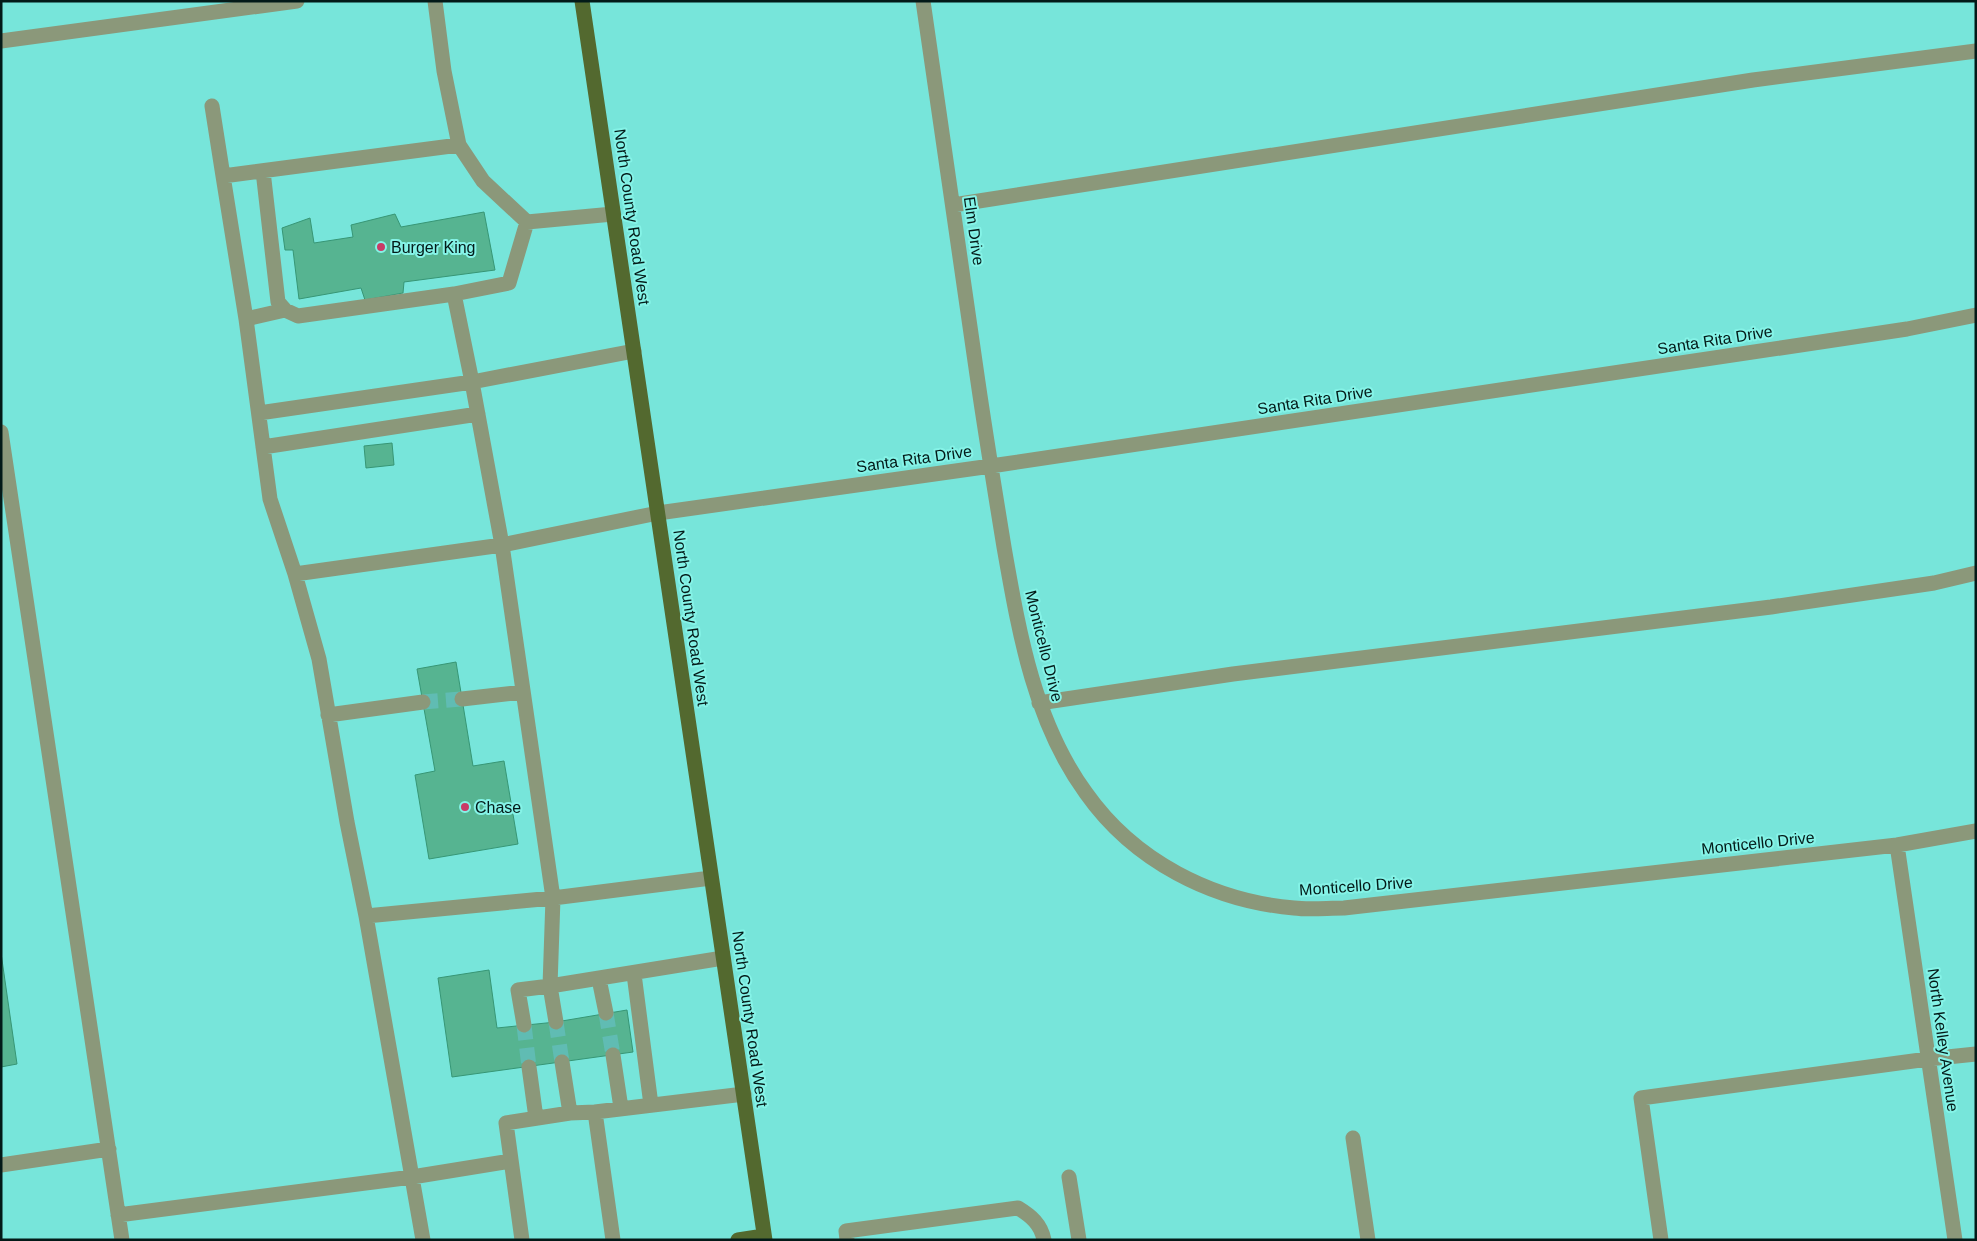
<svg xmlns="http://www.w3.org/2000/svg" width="1977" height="1241" font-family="Arial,sans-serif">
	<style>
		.building { fill: #56b491; stroke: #379675 }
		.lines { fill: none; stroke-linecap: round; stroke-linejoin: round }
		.minor-tunnel { stroke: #60bcb3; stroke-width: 15; stroke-dasharray: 15 8; stroke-linecap: butt }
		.minor { stroke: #8b987a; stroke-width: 15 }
		.major { stroke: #53692f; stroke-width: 15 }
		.poi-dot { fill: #c93b66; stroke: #85f3e7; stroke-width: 2 }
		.labels { text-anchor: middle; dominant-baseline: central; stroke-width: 4; stroke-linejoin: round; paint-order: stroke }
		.street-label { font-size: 16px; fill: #031a18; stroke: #85f3e7 }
		.poi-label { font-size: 16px; fill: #031a18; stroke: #85f3e7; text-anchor: start }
	</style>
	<rect width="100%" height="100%" fill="#77e5da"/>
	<path class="building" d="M484 212 495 270 404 282 403 293 365 300 361 288 299 299 293 250H285L282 228 310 218 314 243 353 237 351 225 395 214 401 227Z
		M392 443 394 465 366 468 364 446Z
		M456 662 473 766 504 761 518 844 429 859 415 775 435 771 417 669Z
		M1 953 17 1064 1 1067Z
		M489 970 497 1028 556 1022 627 1010 633 1052 452 1077 438 978Z"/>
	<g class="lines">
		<path class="minor-tunnel" d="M423 702 462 699
			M606 1013 613 1055
			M556 1022 562 1062
			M524 1025 529 1067"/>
		<path class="minor" d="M435 1 444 71 459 145
			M923 1C941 128 960 255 978 382 986 437 995 492 1004 547 1019 632 1034 722 1086 793 1134 861 1212 901 1294 908 1310 910 1327 908 1344 908L1897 845 1976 831
			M1 41 297 1
			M212 106 223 176
			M263 171 278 302 285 310 298 316 454 294
			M953 205 1753 80 1976 51
			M527 222 509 283 454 294 472 382 634 351
			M246 319 285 310
			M259 413 472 382 502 545 553 898 550 986 518 990 524 1025
			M1 432C41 701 84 970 122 1240
			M263 447 478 414
			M295 574 502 545 658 513 991 466 1907 329 1976 315
			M462 699 523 692
			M1039 703 1233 674 1771 607 1934 583 1976 573
			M328 715 423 702
			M1897 845 1955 1240
			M366 916 553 898 711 878
			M634 974 651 1105
			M599 979 606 1013
			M556 1022 550 986 723 958
			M613 1055 621 1108
			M529 1067 536 1118
			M595 1112 744 1094
			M570 1113 595 1112 613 1240
			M1353 1138 1368 1240
			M1 1165 109 1149
			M1069 1177 1079 1240
			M118 1215 412 1177 511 1161
			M423 1240 366 916 347 822 319 659 295 574 270 499 246 319 223 176 459 145 483 181 527 222 613 214
			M522 1240 506 1123 570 1113 562 1062
			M847 1240 846 1231 1018 1208C1031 1216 1041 1224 1044 1240
			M1661 1240 1641 1098 1928 1059 1976 1054"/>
		<path class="major" d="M582 1 765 1240
			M738 1240 764 1236"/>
	</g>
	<g class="poi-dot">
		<circle cx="381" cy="247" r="5"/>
		<circle cx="465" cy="807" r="5"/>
	</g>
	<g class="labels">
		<g class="street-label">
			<text transform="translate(632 217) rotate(82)">North County Road West</text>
			<text transform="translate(974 231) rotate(82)">Elm Drive</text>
			<text transform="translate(1715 340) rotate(-9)">Santa Rita Drive</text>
			<text transform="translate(1315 400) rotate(-9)">Santa Rita Drive</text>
			<text transform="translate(914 459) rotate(-8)">Santa Rita Drive</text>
			<text transform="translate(691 618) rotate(82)">North County Road West</text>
			<text transform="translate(1044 646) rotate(76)">Monticello Drive</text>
			<text transform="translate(1758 843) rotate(-6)">Monticello Drive</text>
			<text transform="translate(1356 886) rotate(-4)">Monticello Drive</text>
			<text transform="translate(750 1019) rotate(82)">North County Road West</text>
			<text transform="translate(1943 1040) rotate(82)">North Kelley Avenue</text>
		</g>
		<g class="poi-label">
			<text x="391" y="247">Burger King</text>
			<text x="475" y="807">Chase</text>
		</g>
	</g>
	<rect width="1977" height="1241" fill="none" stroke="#031a18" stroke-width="5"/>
</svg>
